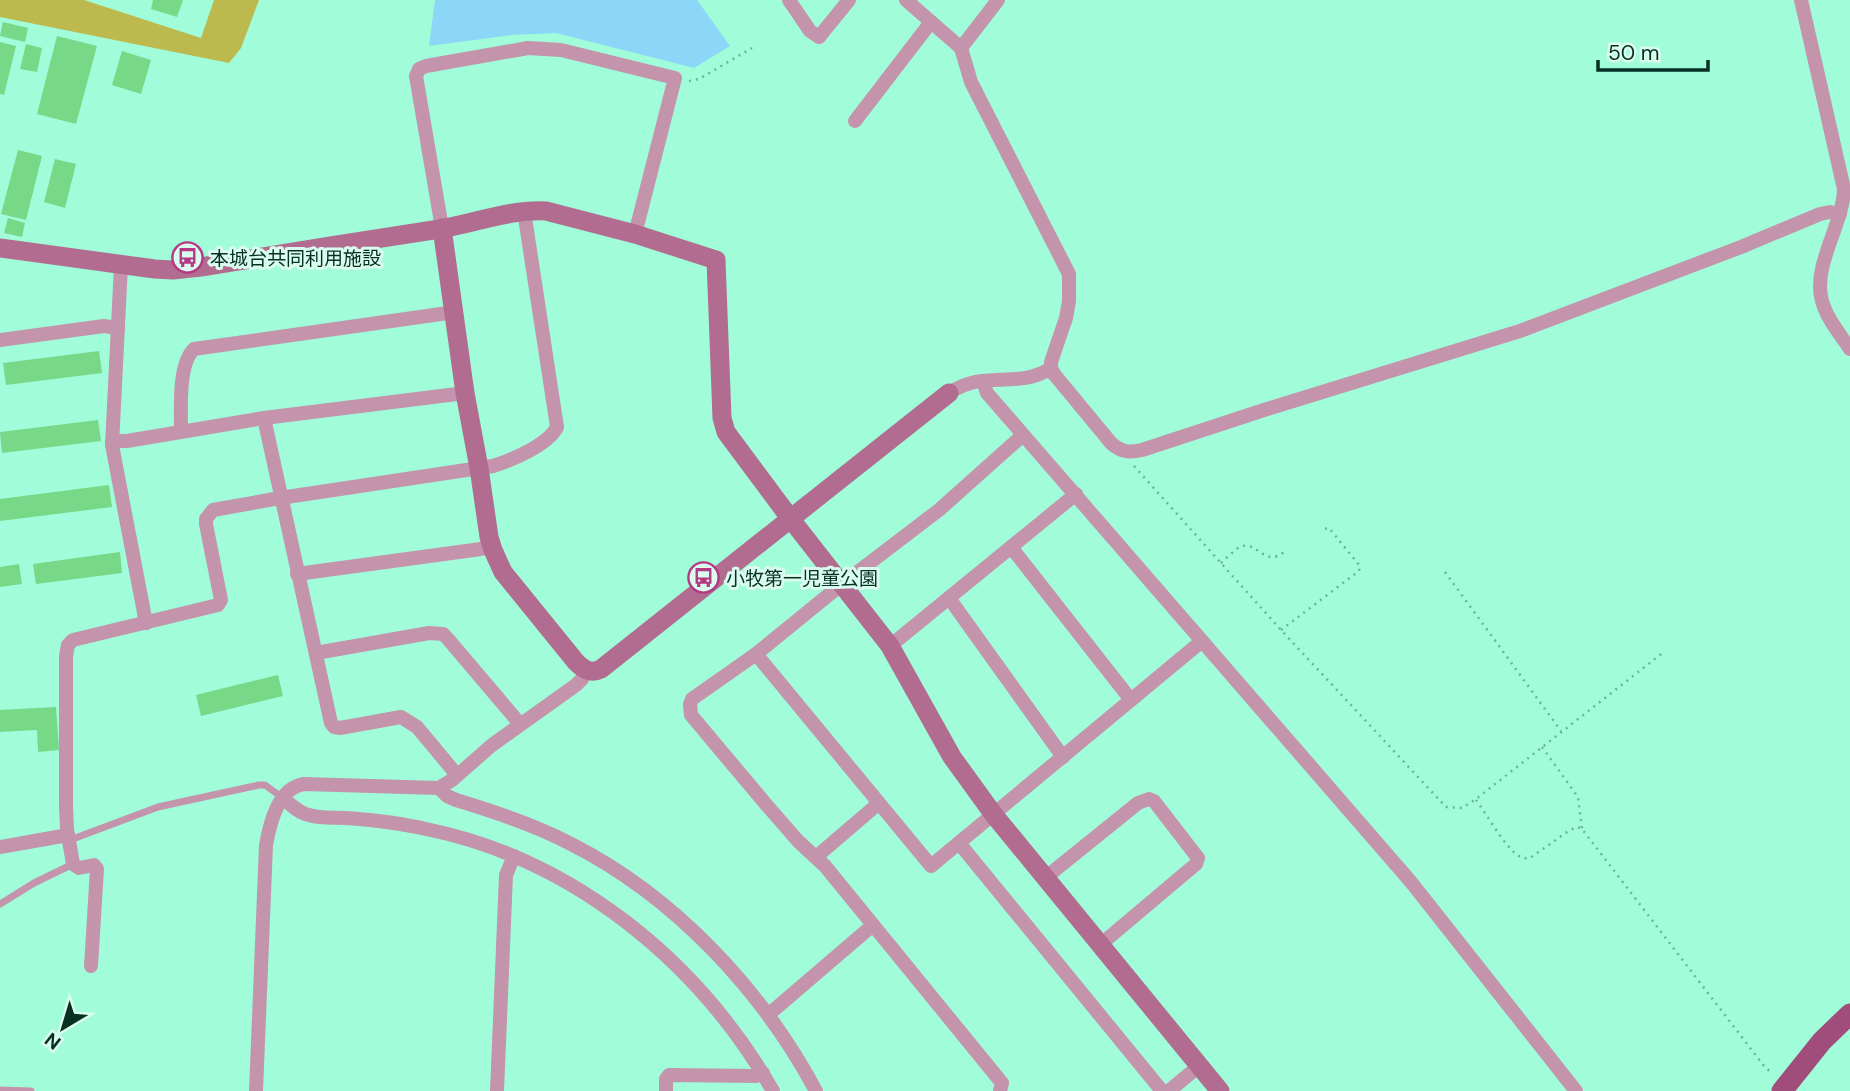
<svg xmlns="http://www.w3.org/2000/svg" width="1850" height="1091" viewBox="0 0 1850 1091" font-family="'DM Sans','Noto Sans JP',sans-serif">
  <rect width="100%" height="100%" fill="#a1fcd9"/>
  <!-- green -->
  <path fill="#bcba4f" d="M 0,0 L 84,0 L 201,38 L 214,0 L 259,0 L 241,48 L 229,63 L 0,17 Z"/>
  <!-- water -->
  <path fill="#8cd7f8" d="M 435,0 L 697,0 L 730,46 L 694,68 L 556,33 L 512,35 L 429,46 Z"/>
  <!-- building -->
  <g fill="#77d887">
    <path d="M 153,0 L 183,0 L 177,17 L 151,9 Z"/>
    <path d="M 3,22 L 28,28 L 25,42 L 0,36 Z"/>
    <path d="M 57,36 L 97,46 L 76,124 L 37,114 Z"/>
    <path d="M 0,42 L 16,46 L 4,95 L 0,94 Z"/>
    <path d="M 26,44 L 42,48 L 37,72 L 20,69 Z"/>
    <path d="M 122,51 L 151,60 L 141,94 L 112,85 Z"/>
    <path d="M 18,150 L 42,156 L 26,220 L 1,214 Z"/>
    <path d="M 55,159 L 76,164 L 65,208 L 44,202 Z"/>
    <path d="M 8,218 L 25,223 L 22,237 L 4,233 Z"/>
    <path d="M 99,351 L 102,373 L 6,385 L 3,363 Z"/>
    <path d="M 98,420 L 101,441 L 2,453 L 0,432 Z"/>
    <path d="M 109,485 L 112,507 L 0,521 L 0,499 Z"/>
    <path d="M 120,552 L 122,573 L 36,584 L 33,564 Z"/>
    <path d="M 19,564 L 22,584 L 0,587 L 0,567 Z"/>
    <path d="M 278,675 L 283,696 L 201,716 L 196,695 Z"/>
    <path d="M 56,707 L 59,750 L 38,752 L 37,730 L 0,732 L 0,710 Z"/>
  </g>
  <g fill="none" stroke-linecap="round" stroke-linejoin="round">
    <!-- path -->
    <g stroke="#6bb59a" stroke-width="2.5" stroke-dasharray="2 5" stroke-linecap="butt">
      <path d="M 689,81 L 699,79 L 752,48"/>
      <path d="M 1134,466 L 1281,630 L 1446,807 L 1462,808 L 1476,799 L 1665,651"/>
      <path d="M 1221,563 C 1227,558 1234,550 1240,547 C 1258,540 1264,568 1284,552"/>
      <path d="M 1445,572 L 1561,731"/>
      <path d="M 1281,630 L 1359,571 L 1360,566 L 1329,528 L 1324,529"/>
      <path d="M 1542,747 L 1578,797 L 1582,829"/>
      <path d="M 1476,800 C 1486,813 1506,849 1519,856 C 1523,859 1525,858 1530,858 L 1570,830 L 1577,827 L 1582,829 L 1764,1066 L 1773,1074"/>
    </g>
    <!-- lane -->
    <g stroke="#c494ac" stroke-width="7">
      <path d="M 70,840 L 158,807 L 259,785 L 265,785 L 283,798"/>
      <path d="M 0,904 L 34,883 L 73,864"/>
      <path d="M 0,1090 L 31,1091"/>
    </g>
    <!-- street -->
    <g stroke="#c494ac" stroke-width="14">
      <path d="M 789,0 L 810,31 L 819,37 L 849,0"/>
      <path d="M 906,0 L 961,48 L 971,82 L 1069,274 L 1069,301 L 1066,318 L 1051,362 L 1051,368 L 1054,374 L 1111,443 C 1121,452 1129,453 1142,450 L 1264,410 L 1520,331 L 1741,247 L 1820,214 L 1830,212 L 1840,214"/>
      <path d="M 1801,0 L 1844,189 C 1843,225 1812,266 1822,301 C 1827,319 1840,334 1850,349"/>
      <path d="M 961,48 L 998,0"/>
      <path d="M 855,121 L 931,22"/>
      <path d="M 442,228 L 416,76 L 419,69 L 426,66 L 528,48 L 561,50 L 675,78 L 635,234"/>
      <path d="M 121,265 L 112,445 L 146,623"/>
      <path d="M 0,340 L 104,326 L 118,328"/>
      <path d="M 983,381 L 987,393 L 1411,882 L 1576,1091"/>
      <path d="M 949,393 C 957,388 965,384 975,382 C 1001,377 1028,384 1051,368"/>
      <path d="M 264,418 L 331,723 L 334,727 L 340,728 L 401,717 L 417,727 L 457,775"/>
      <path d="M 181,431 C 181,409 178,364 194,349 L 455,312"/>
      <path d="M 112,441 L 127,441 L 264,418 L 465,393"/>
      <path d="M 1011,547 L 1131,700"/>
      <path d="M 297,574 L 481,549 L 492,546"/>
      <path d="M 949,598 L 1063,757"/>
      <path d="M 890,646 L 1076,494"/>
      <path d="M 316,653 L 429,633 L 443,634 L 448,639 L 520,724"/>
      <path d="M 756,654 L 931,866 L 1202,641"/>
      <path d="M 439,788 L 447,796 L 456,800 C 496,812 535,825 571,844 C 674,896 762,990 816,1091"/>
      <path d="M 283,798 C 291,805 299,813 309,815 C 321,819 335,817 347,818 C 373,820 400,823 426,829 C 574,859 699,962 773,1091"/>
      <path d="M 959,843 L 1162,1091"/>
      <path d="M 0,847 L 68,835"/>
      <path d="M 816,857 L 879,803"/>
      <path d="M 1045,878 L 1138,803 L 1149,799 L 1154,801 L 1198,858 L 1196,864 L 1100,945"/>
      <path d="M 91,966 L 97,869 L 94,865 L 79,868 L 73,864 L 67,829 L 66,805 L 66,656 L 68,645 L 73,640 L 218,605 L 221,600 L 206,524 L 206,519 L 213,510 L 280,498 L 493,466 C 512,460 548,445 557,427 L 524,211"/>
      <path d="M 768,1015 L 873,925"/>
      <path d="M 256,1091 L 266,845 C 270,823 278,788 304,784 L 439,788 L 452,780 L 492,745 L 576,685 L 582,679 L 586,671"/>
      <path d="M 497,1091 L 506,875 L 514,856"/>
      <path d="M 666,1091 L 666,1079 L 669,1075 L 756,1076 L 763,1073"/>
      <path d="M 1000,1091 L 1002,1083 L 825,866 L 798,841 L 764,802 L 691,715 L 690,704 L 692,699 L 756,654 L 842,584 L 939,510 L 1023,435"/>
      <path d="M 1169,1091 L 1199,1066"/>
    </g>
    <!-- secondary -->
    <g stroke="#b16c90" stroke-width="19">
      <path d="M 442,228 L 465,393 L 479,468 L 489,537 L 493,550 L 503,572 L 576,662 C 584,670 591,674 601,669 L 949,393"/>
      <path d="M 0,248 L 155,269 L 173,270 L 201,267 C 281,254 360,241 440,229 C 476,223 510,209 546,211 L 635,234 L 716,260 L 722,418 L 726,432 L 790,518 L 890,646 L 952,757 L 994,815 L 1220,1091"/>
    </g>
    <!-- primary -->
    <path stroke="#a14d7b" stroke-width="21" d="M 1782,1091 L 1822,1041 L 1850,1014"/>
  </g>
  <!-- icons -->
  <defs>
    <symbol id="bus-ring" viewBox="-11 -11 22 22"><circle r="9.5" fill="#dafcee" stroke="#b63783" stroke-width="1.5"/><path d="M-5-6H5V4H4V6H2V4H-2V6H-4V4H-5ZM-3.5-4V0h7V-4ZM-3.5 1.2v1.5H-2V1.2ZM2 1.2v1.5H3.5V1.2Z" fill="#b63783"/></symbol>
  </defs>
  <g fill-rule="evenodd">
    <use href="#bus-ring" x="170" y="240" width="35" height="35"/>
    <use href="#bus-ring" x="686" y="560" width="35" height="35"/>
  </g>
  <g text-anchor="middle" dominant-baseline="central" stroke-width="6" stroke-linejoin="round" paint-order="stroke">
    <!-- poi labels -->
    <g font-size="19" fill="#073024" stroke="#dafcee" text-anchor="start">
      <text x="210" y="258">本城台共同利用施設</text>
      <text x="726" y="578">小牧第一児童公園</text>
    </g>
  </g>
  <!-- north arrow -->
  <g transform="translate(63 1028) rotate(218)" stroke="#dafcee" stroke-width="5" paint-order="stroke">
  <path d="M0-5L12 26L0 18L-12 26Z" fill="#073024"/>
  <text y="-10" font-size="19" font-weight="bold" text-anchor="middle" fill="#073024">N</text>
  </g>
  <!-- scale -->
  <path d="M1598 60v10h110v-10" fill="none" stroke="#073024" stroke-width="3.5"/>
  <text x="1608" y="60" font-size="21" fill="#073024" stroke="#dafcee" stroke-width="5" paint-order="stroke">50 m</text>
</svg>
